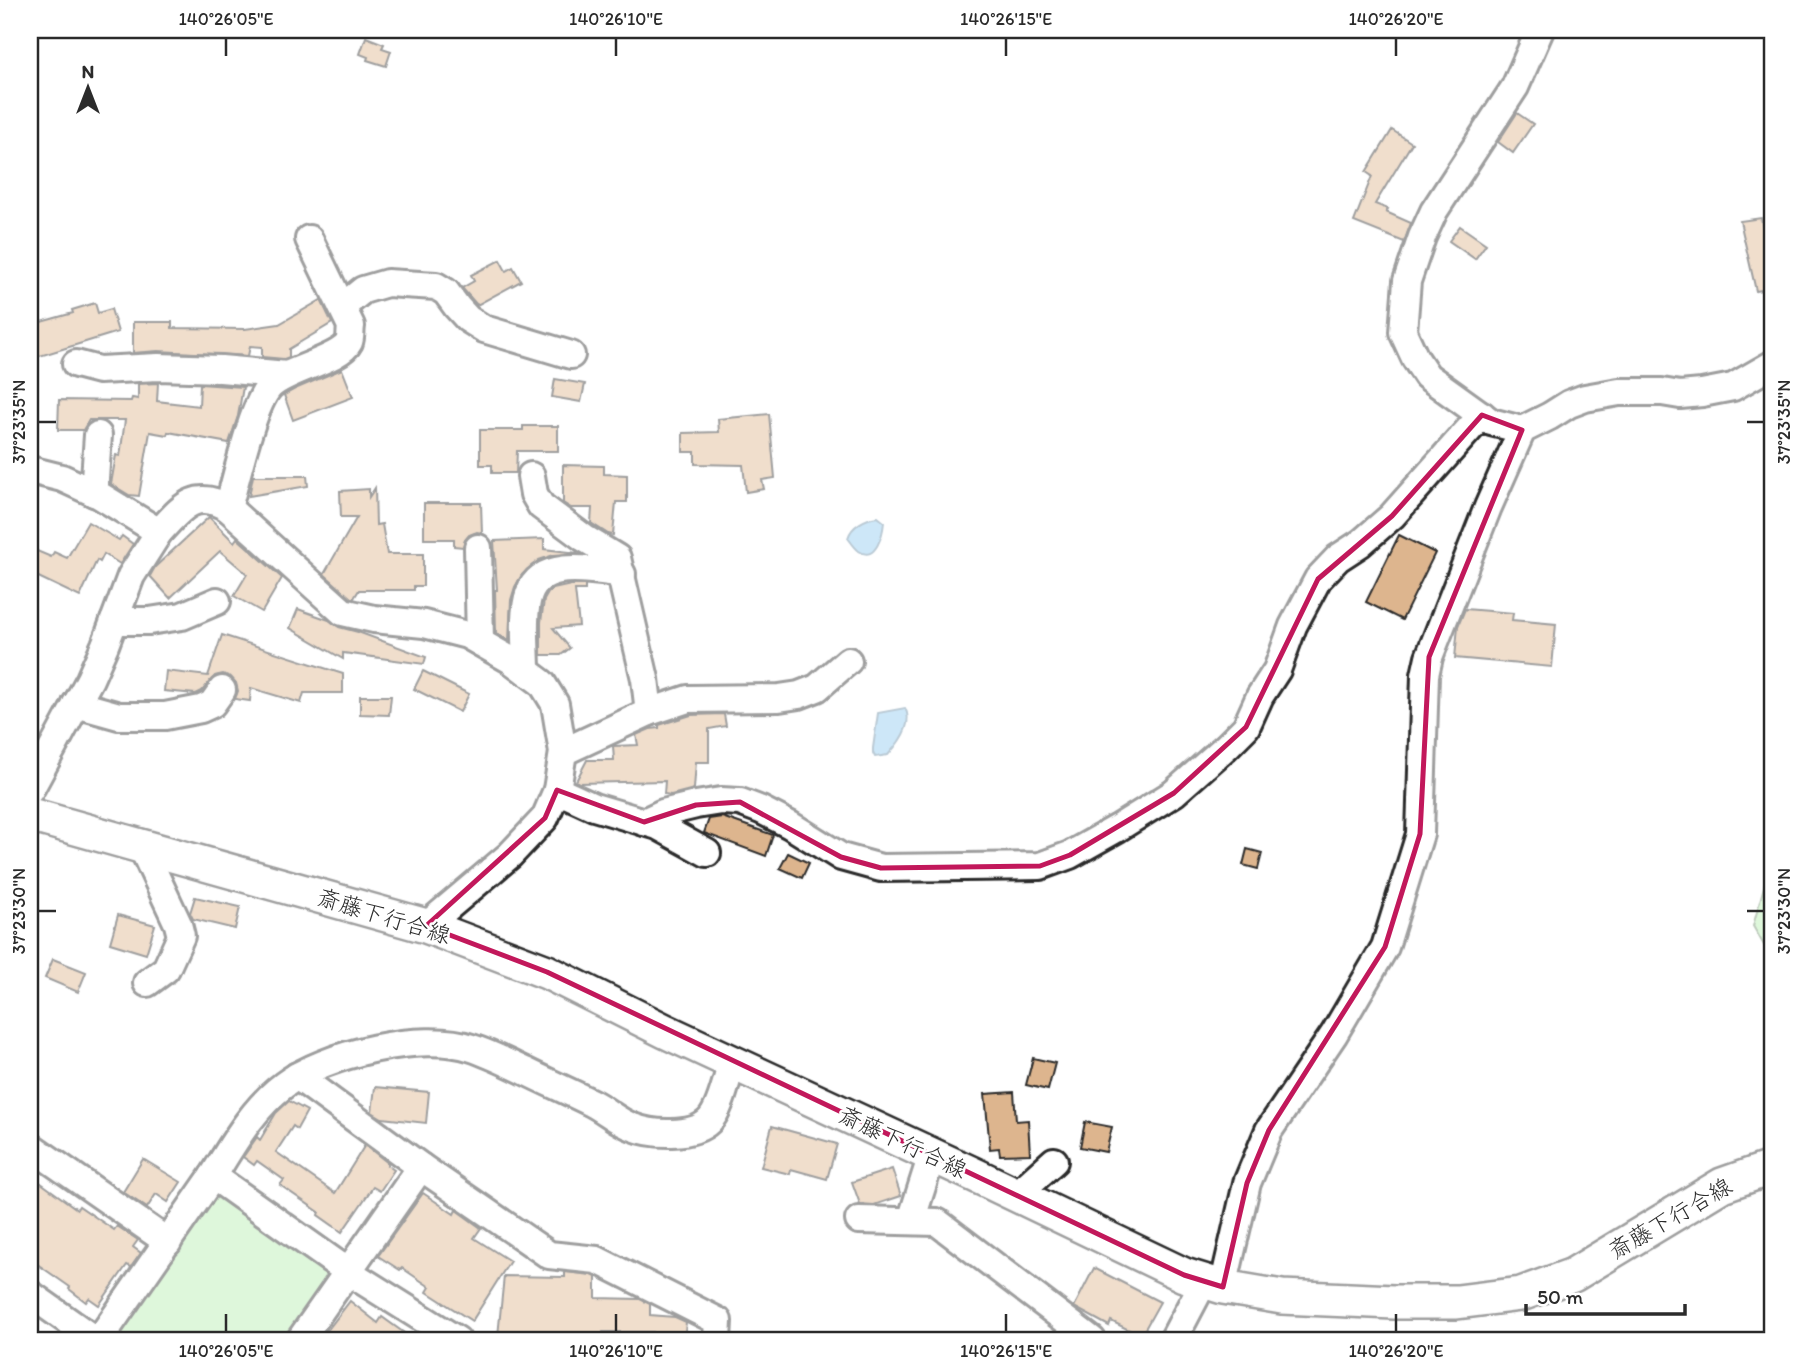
<svg xmlns="http://www.w3.org/2000/svg" width="1803" height="1370" viewBox="0 0 1803 1370" font-family="Itim,'Klee One',sans-serif">
  <rect width="100%" height="100%" fill="#fff"/>
  <filter id="ink" filterUnits="userSpaceOnUse"><feTurbulence type="fractalNoise" baseFrequency=".0143" numOctaves="2"/><feDisplacementMap in="SourceGraphic" scale="14" xChannelSelector="R" yChannelSelector="G"/><feConvolveMatrix kernelMatrix="1 2 1 2 8 2 1 2 1" color-interpolation-filters="sRGB"/></filter>
  <g filter="url(#ink)">
    <!-- green -->
    <g fill="#b7eeb0" stroke="#718c6e" stroke-width="2">
      <path d="M 1773,854 L 1773,961 L 1753,926 Z"/>
      <path d="M 216,1191 L 336,1272 L 287,1340 L 122,1340 L 116,1336 Z"/>
    </g>
    <!-- water -->
    <g fill="#90caf0" stroke="#688aa1" stroke-width="2">
      <path d="M 878,517 L 884,522 C 883,533 876,563 859,551 C 855,548 851,542 848,538 C 851,526 866,518 878,517 Z"/>
      <path d="M 905,708 C 914,724 899,743 888,755 L 875,757 L 873,753 L 873,748 L 878,713 Z"/>
    </g>
    <!-- building -->
    <g fill="#ddb58e" stroke="#2b2b2b" stroke-width="2">
      <path d="M 366,37 L 384,44 L 382,48 L 391,51 L 386,66 L 367,60 L 368,57 L 360,54 Z"/>
      <path d="M 1517,113 L 1533,124 L 1513,153 L 1498,142 Z"/>
      <path d="M 1392,130 L 1412,143 L 1375,204 L 1388,209 L 1386,212 L 1411,223 L 1404,242 L 1354,222 L 1372,176 L 1366,172 Z"/>
      <path d="M 1761,218 L 1773,276 L 1773,288 L 1756,291 L 1740,221 Z"/>
      <path d="M 1460,226 L 1486,244 L 1475,259 L 1449,241 Z"/>
      <path d="M 500,260 L 506,271 L 513,267 L 521,281 L 477,305 L 462,288 L 474,281 L 471,275 Z"/>
      <path d="M 321,300 L 332,323 L 289,349 L 289,357 L 284,359 L 262,357 L 262,347 L 250,346 L 248,356 L 158,351 L 133,353 L 133,322 L 172,322 L 172,328 L 245,329 L 279,324 Z"/>
      <path d="M 95,303 L 98,313 L 111,309 L 118,332 L 30,359 L 30,325 L 73,313 L 72,310 Z"/>
      <path d="M 342,369 L 353,397 L 293,420 L 284,395 L 295,389 Z"/>
      <path d="M 555,379 L 585,384 L 581,402 L 552,397 Z"/>
      <path d="M 158,383 L 157,401 L 199,406 L 200,384 L 243,387 L 238,416 L 229,443 L 168,432 L 167,435 L 150,432 L 139,496 L 129,495 L 111,484 L 116,455 L 120,456 L 125,420 L 89,420 L 83,430 L 58,430 L 59,400 L 131,401 L 132,398 L 138,399 L 138,384 Z"/>
      <path d="M 769,414 L 775,478 L 762,480 L 764,489 L 746,492 L 743,465 L 695,464 L 695,452 L 683,452 L 683,433 L 719,432 L 718,419 Z"/>
      <path d="M 523,426 L 558,426 L 558,451 L 517,451 L 516,473 L 492,473 L 492,465 L 480,465 L 480,430 L 523,430 Z"/>
      <path d="M 563,465 L 604,466 L 604,474 L 627,475 L 627,502 L 616,502 L 613,535 L 608,534 L 591,523 L 592,508 L 571,508 L 563,503 Z"/>
      <path d="M 253,476 L 307,476 L 308,486 L 249,496 Z"/>
      <path d="M 375,488 L 376,525 L 382,524 L 387,554 L 423,554 L 423,586 L 414,586 L 414,590 L 359,590 L 354,598 L 351,598 L 324,574 L 357,517 L 341,517 L 340,491 L 369,489 L 369,497 Z"/>
      <path d="M 424,503 L 481,503 L 482,533 L 477,532 L 469,535 L 465,540 L 463,547 L 454,546 L 454,539 L 424,539 Z"/>
      <path d="M 209,517 L 234,542 L 237,538 L 282,578 L 262,612 L 234,596 L 247,574 L 220,551 L 170,598 L 150,576 L 155,567 Z"/>
      <path d="M 88,522 L 119,540 L 122,536 L 133,544 L 120,564 L 104,554 L 100,562 L 97,560 L 80,597 L 30,573 L 30,548 L 51,557 L 54,552 L 67,558 Z"/>
      <path d="M 1399,535 L 1435,553 L 1402,620 L 1366,602 Z"/>
      <path d="M 544,539 L 544,549 L 578,553 L 554,555 L 539,560 L 522,575 L 515,587 L 511,600 L 509,641 L 496,633 L 495,590 L 497,590 L 494,541 Z"/>
      <path d="M 571,585 L 585,585 L 585,590 L 575,590 L 579,626 L 553,628 L 570,648 L 561,655 L 541,655 L 541,622 L 544,600 L 548,593 L 553,589 Z"/>
      <path d="M 298,609 L 329,620 L 339,627 L 358,632 L 426,657 L 424,664 L 343,653 L 343,659 L 290,628 Z"/>
      <path d="M 1465,609 L 1513,613 L 1512,620 L 1556,624 L 1552,667 L 1455,658 L 1458,626 Z"/>
      <path d="M 222,635 L 343,674 L 343,693 L 304,693 L 301,703 L 251,688 L 250,701 L 235,699 L 238,691 L 236,683 L 231,677 L 223,674 L 215,676 L 202,691 L 196,694 L 164,691 L 166,671 L 208,676 Z"/>
      <path d="M 423,671 L 469,694 L 460,712 L 414,689 Z"/>
      <path d="M 360,696 L 391,696 L 389,715 L 360,714 Z"/>
      <path d="M 724,714 L 726,726 L 709,729 L 709,762 L 696,762 L 694,789 L 671,795 L 664,794 L 665,781 L 579,783 L 576,781 L 587,760 L 614,760 L 613,746 L 638,745 L 636,735 L 650,729 L 659,728 L 659,725 L 691,715 Z"/>
      <path d="M 722,817 L 773,835 L 766,856 L 704,833 L 709,819 Z"/>
      <path d="M 1247,849 L 1262,853 L 1258,869 L 1243,865 Z"/>
      <path d="M 788,853 L 809,863 L 802,878 L 780,868 Z"/>
      <path d="M 195,897 L 240,907 L 235,929 L 193,919 L 190,913 Z"/>
      <path d="M 118,915 L 155,925 L 146,954 L 110,943 Z"/>
      <path d="M 53,959 L 86,972 L 78,992 L 45,978 Z"/>
      <path d="M 1033,1058 L 1055,1063 L 1048,1090 L 1026,1085 Z"/>
      <path d="M 375,1087 L 429,1092 L 426,1123 L 382,1118 L 372,1112 Z"/>
      <path d="M 1014,1092 L 1016,1121 L 1028,1120 L 1030,1154 L 1000,1155 L 999,1148 L 990,1149 L 985,1094 Z"/>
      <path d="M 289,1101 L 307,1111 L 297,1129 L 293,1126 L 276,1152 L 335,1193 L 365,1145 L 388,1163 L 387,1165 L 394,1170 L 380,1191 L 373,1187 L 342,1232 L 318,1215 L 319,1212 L 280,1185 L 284,1180 L 257,1161 L 254,1165 L 243,1157 L 257,1137 L 260,1140 L 276,1113 Z"/>
      <path d="M 1085,1122 L 1112,1127 L 1106,1152 L 1080,1147 Z"/>
      <path d="M 772,1126 L 837,1144 L 827,1179 L 791,1169 L 790,1174 L 761,1167 Z"/>
      <path d="M 143,1159 L 181,1182 L 168,1202 L 156,1194 L 147,1208 L 123,1192 Z"/>
      <path d="M 892,1169 L 901,1196 L 874,1205 L 860,1204 L 852,1182 Z"/>
      <path d="M 30,1175 L 77,1209 L 79,1206 L 114,1230 L 117,1226 L 138,1240 L 133,1247 L 141,1253 L 131,1267 L 127,1265 L 99,1305 L 89,1298 L 86,1302 L 69,1289 L 70,1287 L 30,1259 Z"/>
      <path d="M 423,1193 L 454,1214 L 456,1210 L 481,1228 L 474,1238 L 510,1261 L 472,1321 L 427,1292 L 430,1287 L 402,1268 L 400,1270 L 378,1256 Z"/>
      <path d="M 1094,1268 L 1160,1302 L 1141,1336 L 1111,1321 L 1109,1326 L 1074,1307 Z"/>
      <path d="M 565,1272 L 592,1275 L 596,1277 L 596,1298 L 640,1299 L 650,1304 L 650,1315 L 675,1317 L 686,1322 L 684,1340 L 652,1340 L 653,1332 L 603,1332 L 602,1340 L 544,1340 L 498,1336 L 504,1276 L 565,1277 Z"/>
      <path d="M 350,1301 L 378,1323 L 382,1317 L 414,1340 L 320,1340 Z"/>
    </g>
    <g fill="none" stroke-linecap="round" stroke-linejoin="round">
      <defs>
        <g id="minor">
          <path d="M 342,307 L 363,290 L 387,283 L 436,286 L 446,292 L 457,307 L 468,319 L 484,329 L 571,355"/>
          <path d="M 76,364 L 99,370 L 158,367 L 221,369 L 287,375"/>
          <path d="M 1522,430 L 1491,422 L 1427,376 L 1415,358 L 1403,332 L 1407,281 L 1422,237 L 1434,211 L 1515,87 L 1540,30"/>
          <path d="M 30,470 L 62,478 L 99,495 L 159,532 L 131,576 L 105,645 L 90,679 L 30,790"/>
          <path d="M 531,476 L 534,494 L 541,506 L 584,538 L 617,558 L 645,679 L 649,712 L 563,752"/>
          <path d="M 94,493 L 98,435"/>
          <path d="M 228,508 C 236,480 252,405 270,386 C 287,369 340,360 349,342 C 351,337 350,331 351,326 L 309,239"/>
          <path d="M 159,532 C 181,509 194,488 228,508 L 343,612 L 374,619 L 424,624 L 467,635 L 511,660 L 542,683 L 555,704 L 563,752 L 557,790 L 545,818 L 510,855 L 426,926"/>
          <path d="M 478,548 L 480,642"/>
          <path d="M 114,621 L 149,621 L 182,616 L 217,601"/>
          <path d="M 526,671 C 526,649 522,614 529,594 C 541,558 594,570 622,574"/>
          <path d="M 76,704 L 119,716 L 165,716 L 201,709 L 212,704 L 222,690"/>
          <path d="M 649,712 L 688,699 L 779,698 L 799,695 L 817,688 L 848,661"/>
          <path d="M 557,790 L 594,807 L 658,826 L 707,853"/>
          <path d="M 644,822 L 663,813 L 696,805 L 721,801 L 740,802 L 761,810 L 790,825 L 841,857 L 881,868 L 1040,866 L 1070,855 L 1118,828 L 1174,793 L 1227,746 L 1246,727 L 1260,696 L 1277,670 L 1293,626 L 1318,579 L 1338,558 L 1361,543 L 1392,516 L 1482,415"/>
          <path d="M 142,847 L 178,924 L 181,936 L 166,969 L 147,983"/>
          <path d="M 297,1076 L 421,1167"/>
          <path d="M 30,1146 L 168,1242"/>
          <path d="M 213,1176 C 233,1144 253,1108 284,1085 C 324,1054 423,1031 472,1048 C 490,1054 508,1063 525,1071 C 547,1082 570,1092 592,1103 C 606,1110 618,1122 633,1127 C 652,1135 693,1137 709,1121 C 721,1109 727,1078 732,1062"/>
          <path d="M 1016,1195 L 1054,1161"/>
          <path d="M 859,1220 L 937,1222 L 1092,1340"/>
          <path d="M 911,1221 L 932,1155"/>
          <path d="M 1223,1287 L 1247,1183 L 1269,1130 L 1334,1034 L 1385,947 L 1420,834 L 1425,675 L 1429,657 L 1488,507 L 1522,430 L 1550,416 L 1569,404 L 1585,398 L 1619,392 L 1662,392 L 1680,395 L 1702,393 L 1733,387 L 1773,364"/>
          <path d="M 30,1294 L 95,1340"/>
          <path d="M 99,1340 L 213,1176 L 347,1271 L 457,1340"/>
          <path d="M 300,1340 L 421,1167 L 549,1255 L 597,1260 L 718,1321 L 717,1340"/>
          <path d="M 1173,1340 L 1204,1281"/>
        </g>
        <path id="major" d="M 30,815 L 426,926 L 547,972 L 665,1031 L 975,1175 L 1184,1275 L 1223,1287 L 1282,1297 L 1394,1302 L 1457,1302 L 1521,1294 L 1573,1275 L 1722,1185 L 1773,1167"/>
      </defs>
      <!-- minor casing -->
      <use href="#minor" stroke="#2b2b2b" stroke-width="32"/>
      <!-- major casing -->
      <use href="#major" stroke="#2b2b2b" stroke-width="38"/>
      <!-- minor -->
      <use href="#minor" stroke="#fff" stroke-width="26"/>
      <!-- major -->
      <use href="#major" stroke="#fff" stroke-width="33"/>
    </g>
  </g>
  <!-- marked area -->
  <path d="M0 0H1803V1370H0ZM 1482,415 L 1522,430 L 1429,657 L 1420,834 L 1385,947 L 1269,1130 L 1247,1183 L 1223,1287 L 1184,1275 L 547,972 L 426,926 L 545,818 L 557,790 L 644,822 L 696,805 L 740,802 L 841,857 L 881,868 L 1040,866 L 1070,855 L 1174,793 L 1246,727 L 1318,579 L 1392,516 Z" fill="#fff" fill-opacity=".55" fill-rule="evenodd"/>
  <path fill="none" stroke="#c2185b" stroke-width="5" stroke-linejoin="round" d="M 1482,415 L 1522,430 L 1429,657 L 1420,834 L 1385,947 L 1269,1130 L 1247,1183 L 1223,1287 L 1184,1275 L 547,972 L 426,926 L 545,818 L 557,790 L 644,822 L 696,805 L 740,802 L 841,857 L 881,868 L 1040,866 L 1070,855 L 1174,793 L 1246,727 L 1318,579 L 1392,516 Z"/>
  <!-- ticks -->
  <path fill="none" stroke="#2b2b2b" stroke-width="2.5" d="M 226,38 L 226,56M 616,38 L 616,56M 1006,38 L 1006,56M 1396,38 L 1396,56M 38,422 L 56,422M 1747,422 L 1764,422M 38,911 L 56,911M 1747,911 L 1764,911M 226,1314 L 226,1332M 616,1314 L 616,1332M 1006,1314 L 1006,1332M 1396,1314 L 1396,1332"/>
  <g text-anchor="middle" dominant-baseline="central" stroke-width="5" stroke-linejoin="round" paint-order="stroke">
    <!-- street labels -->
    <g font-size="23" fill="#2b2b2b" stroke="#fff">
      <text transform="translate(384 916) rotate(17)">斎藤下行合線</text>
      <text transform="translate(903 1142) rotate(25)">斎藤下行合線</text>
      <text transform="translate(1670 1218) rotate(-30)">斎藤下行合線</text>
    </g>
  </g>
  <!-- margin -->
  <rect width="1803" height="1370" fill="none" stroke="#fff" stroke-width="77"/>
  <!-- north arrow -->
  <g transform="translate(88 88)" stroke="#ffffff" stroke-width="5" paint-order="stroke">
  <path d="M0-5L12 26L0 18L-12 26Z" fill="#2b2b2b"/>
  <text y="-10" font-size="19" font-weight="bold" text-anchor="middle" fill="#2b2b2b">N</text>
  </g>
  <!-- scale -->
  <path d="M1526 1304v10h159v-10" fill="none" stroke="#2b2b2b" stroke-width="3.5"/>
  <text x="1537" y="1304" font-size="21" fill="#2b2b2b" stroke="#ffffff" stroke-width="5" paint-order="stroke">50 m</text>
  <rect x="38" y="38" width="1726" height="1294" fill="none" stroke="#2b2b2b" stroke-width="2.5"/>
  <g font-size="18" text-anchor="middle" fill="#2b2b2b">
    <text x="226" y="25">140°26'05"E</text>
    <text x="616" y="25">140°26'10"E</text>
    <text x="1006" y="25">140°26'15"E</text>
    <text x="1396" y="25">140°26'20"E</text>
    <text transform="translate(19 422) rotate(-90)" y="6">37°23'35"N</text>
    <text transform="translate(1784 422) rotate(-90)" y="6">37°23'35"N</text>
    <text transform="translate(19 911) rotate(-90)" y="6">37°23'30"N</text>
    <text transform="translate(1784 911) rotate(-90)" y="6">37°23'30"N</text>
    <text x="226" y="1357">140°26'05"E</text>
    <text x="616" y="1357">140°26'10"E</text>
    <text x="1006" y="1357">140°26'15"E</text>
    <text x="1396" y="1357">140°26'20"E</text>
  </g>
</svg>
